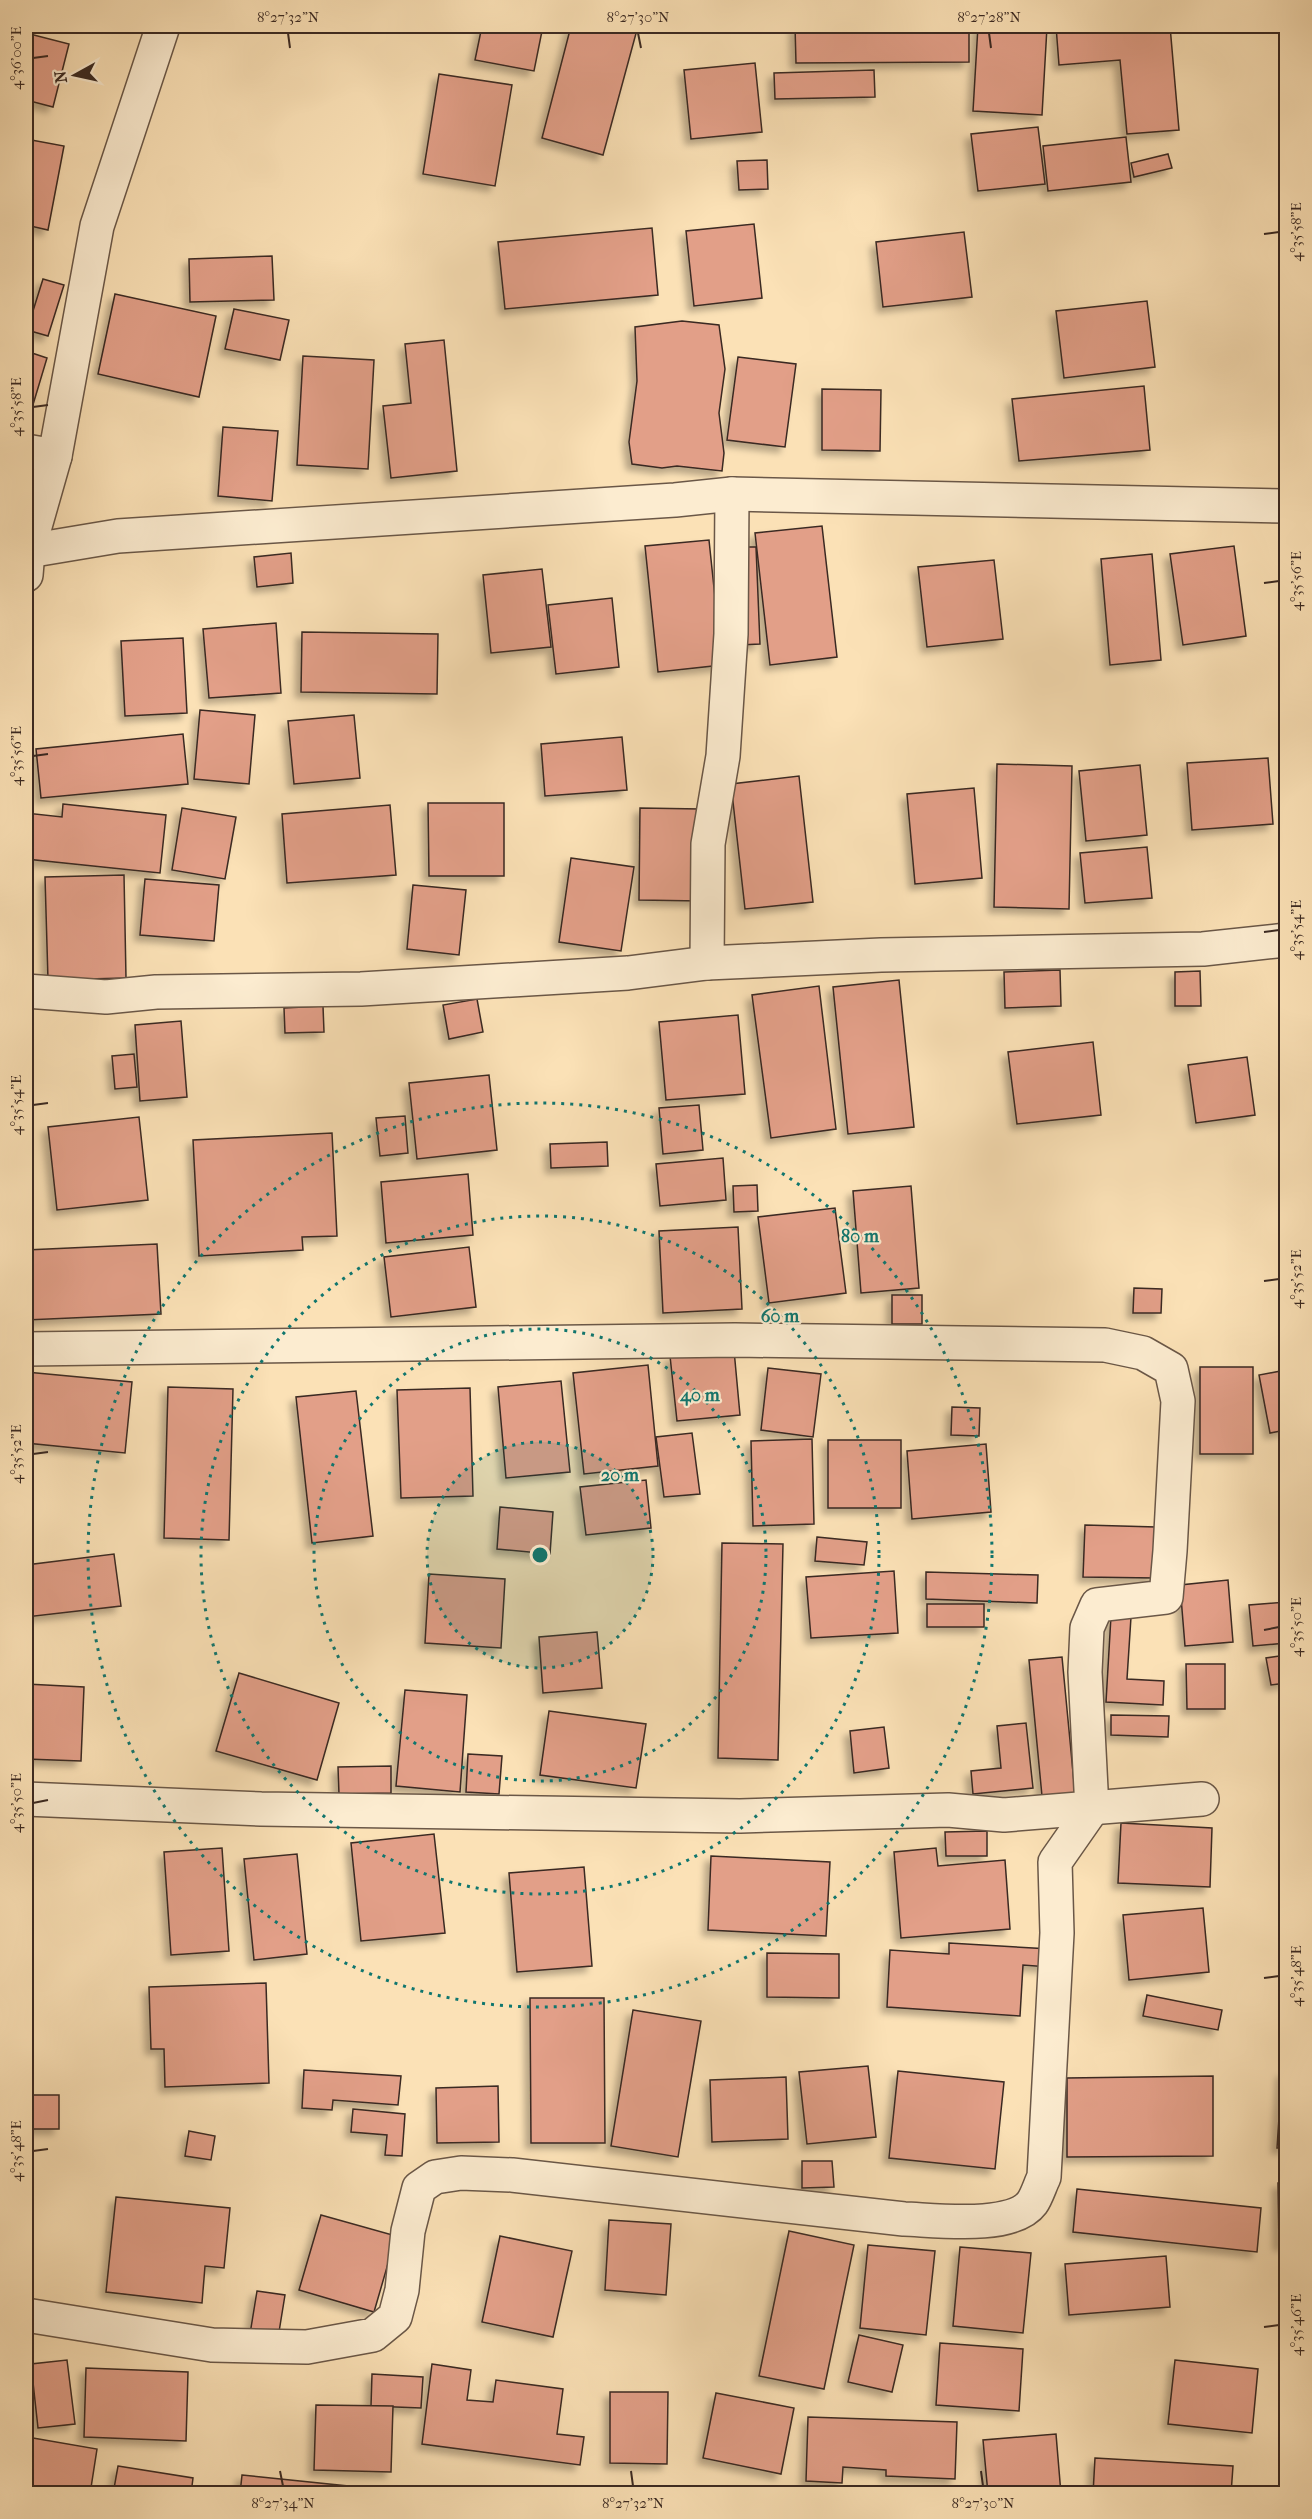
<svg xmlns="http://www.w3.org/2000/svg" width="1312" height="2519" viewBox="0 0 1312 2519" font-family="'IM FELL French Canon',serif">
  <defs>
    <filter id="shadow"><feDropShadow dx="-5.5" dy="5.5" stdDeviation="3" flood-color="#0004"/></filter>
  </defs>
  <rect width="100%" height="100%" fill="#fbe1b6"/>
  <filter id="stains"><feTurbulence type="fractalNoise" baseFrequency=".00333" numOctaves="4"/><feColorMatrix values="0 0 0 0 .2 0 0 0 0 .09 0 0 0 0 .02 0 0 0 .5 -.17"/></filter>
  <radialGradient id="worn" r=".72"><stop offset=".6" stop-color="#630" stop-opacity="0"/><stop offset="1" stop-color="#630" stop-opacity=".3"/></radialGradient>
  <!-- building -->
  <g fill="#e29f88" stroke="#3a2922" stroke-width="1.5" filter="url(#shadow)">
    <path d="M 482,26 L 543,26 L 534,71 L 475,60 Z"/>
    <path d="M 571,26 L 638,26 L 603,155 L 542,138 Z"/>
    <path d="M 795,26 L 969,26 L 969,62 L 796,63 Z"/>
    <path d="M 978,26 L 1047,27 L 1042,115 L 973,111 Z"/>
    <path d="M 1056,26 L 1170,26 L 1179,130 L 1127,134 L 1120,60 L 1059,65 Z"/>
    <path d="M 26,33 L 69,44 L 53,107 L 26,100 Z"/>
    <path d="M 755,63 L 762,132 L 691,139 L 684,70 Z"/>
    <path d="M 874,70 L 875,97 L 775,99 L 774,73 Z"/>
    <path d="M 439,74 L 512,85 L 495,186 L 423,174 Z"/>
    <path d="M 1038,127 L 1045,184 L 978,191 L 971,134 Z"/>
    <path d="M 1126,137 L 1131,182 L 1048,191 L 1043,146 Z"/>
    <path d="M 26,139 L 64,146 L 48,230 L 26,225 Z"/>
    <path d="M 1168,154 L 1172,168 L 1134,177 L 1131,163 Z"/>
    <path d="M 767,160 L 768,189 L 739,190 L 737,161 Z"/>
    <path d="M 754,224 L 762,298 L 694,306 L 686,231 Z"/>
    <path d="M 652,228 L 658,295 L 505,309 L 498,242 Z"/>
    <path d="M 964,232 L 972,297 L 883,307 L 876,242 Z"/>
    <path d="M 272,256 L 274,300 L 190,302 L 189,259 Z"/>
    <path d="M 43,279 L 64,285 L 48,336 L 27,330 Z"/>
    <path d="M 115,294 L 216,316 L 199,397 L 98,374 Z"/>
    <path d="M 1147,301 L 1155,367 L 1064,378 L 1056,311 Z"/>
    <path d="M 234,309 L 289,320 L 280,360 L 225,349 Z"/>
    <path d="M 682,321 L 719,325 L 725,369 L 719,413 L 724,453 L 722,471 L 677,466 L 662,468 L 632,464 L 629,442 L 637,381 L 635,327 Z"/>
    <path d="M 444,340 L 457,471 L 391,478 L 383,406 L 411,403 L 405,344 Z"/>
    <path d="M 26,351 L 47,358 L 26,428 Z"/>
    <path d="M 303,356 L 374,360 L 368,469 L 297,465 Z"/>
    <path d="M 738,357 L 796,364 L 785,447 L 727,440 Z"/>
    <path d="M 1144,386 L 1150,450 L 1019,461 L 1012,399 Z"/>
    <path d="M 822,389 L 881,390 L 880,451 L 822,450 Z"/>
    <path d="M 223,427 L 278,431 L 272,501 L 218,496 Z"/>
    <path d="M 822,526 L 837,657 L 770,665 L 755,533 Z"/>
    <path d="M 709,540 L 722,665 L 658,672 L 645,546 Z"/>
    <path d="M 1234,546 L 1246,636 L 1183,645 L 1170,554 Z"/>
    <path d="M 735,547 L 756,547 L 760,644 L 739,645 Z"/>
    <path d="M 291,553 L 293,583 L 257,587 L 254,557 Z"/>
    <path d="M 1152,554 L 1161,660 L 1110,665 L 1101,559 Z"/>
    <path d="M 994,560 L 1003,639 L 927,647 L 918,567 Z"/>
    <path d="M 542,569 L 551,647 L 491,653 L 483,575 Z"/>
    <path d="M 612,598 L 619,667 L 556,674 L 548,605 Z"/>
    <path d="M 276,623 L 281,693 L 209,698 L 203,629 Z"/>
    <path d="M 302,632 L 438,634 L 437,694 L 301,692 Z"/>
    <path d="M 183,638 L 187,713 L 125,716 L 121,641 Z"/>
    <path d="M 200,710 L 255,715 L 249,784 L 194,779 Z"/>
    <path d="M 354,715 L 360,778 L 294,784 L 288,721 Z"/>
    <path d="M 183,734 L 188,784 L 41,798 L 36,749 Z"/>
    <path d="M 622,737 L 627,790 L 545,796 L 541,744 Z"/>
    <path d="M 1268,758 L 1273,824 L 1192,830 L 1187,763 Z"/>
    <path d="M 997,764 L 1072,766 L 1069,909 L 994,907 Z"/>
    <path d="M 1140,765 L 1147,835 L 1086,841 L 1079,771 Z"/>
    <path d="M 799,776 L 813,902 L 745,909 L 731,784 Z"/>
    <path d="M 974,788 L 982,878 L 915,884 L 907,794 Z"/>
    <path d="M 428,803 L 504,803 L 504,876 L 429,876 Z"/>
    <path d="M 63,804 L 166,815 L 160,873 L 26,859 L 26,813 L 62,817 Z"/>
    <path d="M 390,805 L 396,875 L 287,883 L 282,814 Z"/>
    <path d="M 182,808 L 236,817 L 225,879 L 172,870 Z"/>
    <path d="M 640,808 L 700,809 L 700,901 L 639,900 Z"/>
    <path d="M 1147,847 L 1152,898 L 1085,903 L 1080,853 Z"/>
    <path d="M 571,858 L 634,867 L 621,951 L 559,942 Z"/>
    <path d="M 124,875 L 126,978 L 48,980 L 45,877 Z"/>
    <path d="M 145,879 L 219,885 L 214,941 L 140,935 Z"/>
    <path d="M 413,885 L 466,890 L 459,955 L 407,949 Z"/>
    <path d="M 1060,970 L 1061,1006 L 1005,1008 L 1004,972 Z"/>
    <path d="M 1200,971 L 1201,1006 L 1175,1006 L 1175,972 Z"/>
    <path d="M 899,980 L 914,1127 L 848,1134 L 833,987 Z"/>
    <path d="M 819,986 L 836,1129 L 771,1138 L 752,995 Z"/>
    <path d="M 477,999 L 483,1032 L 449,1039 L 443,1005 Z"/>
    <path d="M 323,1006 L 324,1032 L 285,1033 L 284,1008 Z"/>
    <path d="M 738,1015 L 745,1094 L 666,1100 L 659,1022 Z"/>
    <path d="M 181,1021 L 187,1097 L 140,1101 L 135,1025 Z"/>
    <path d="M 1093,1042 L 1101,1115 L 1017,1124 L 1008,1052 Z"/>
    <path d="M 26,1050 L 27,1050 L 30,1104 L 26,1104 Z"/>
    <path d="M 134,1054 L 137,1087 L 115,1089 L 112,1056 Z"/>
    <path d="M 1247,1057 L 1255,1115 L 1196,1123 L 1188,1065 Z"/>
    <path d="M 489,1075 L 497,1150 L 417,1159 L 409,1083 Z"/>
    <path d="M 699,1105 L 703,1150 L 663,1154 L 659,1108 Z"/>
    <path d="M 405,1116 L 408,1153 L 380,1156 L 376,1118 Z"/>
    <path d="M 139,1117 L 148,1200 L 57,1210 L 48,1127 Z"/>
    <path d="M 332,1133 L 337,1236 L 302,1237 L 303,1250 L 199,1256 L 193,1140 Z"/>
    <path d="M 607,1142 L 608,1166 L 551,1168 L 550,1144 Z"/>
    <path d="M 723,1158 L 726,1200 L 660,1206 L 656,1164 Z"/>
    <path d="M 468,1174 L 473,1235 L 386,1243 L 381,1182 Z"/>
    <path d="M 757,1185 L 758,1211 L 734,1212 L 733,1186 Z"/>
    <path d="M 911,1186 L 919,1288 L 861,1293 L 853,1191 Z"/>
    <path d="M 835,1208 L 846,1293 L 769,1303 L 758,1217 Z"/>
    <path d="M 738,1227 L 742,1309 L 663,1313 L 659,1231 Z"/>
    <path d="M 157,1244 L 161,1314 L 26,1320 L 26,1250 Z"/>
    <path d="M 469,1247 L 476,1307 L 391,1317 L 384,1257 Z"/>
    <path d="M 1134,1288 L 1162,1289 L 1161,1313 L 1133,1313 Z"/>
    <rect x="892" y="1295" width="30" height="29"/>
    <path d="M 734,1350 L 740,1415 L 677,1421 L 670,1356 Z"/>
    <path d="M 648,1365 L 658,1466 L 584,1474 L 573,1373 Z"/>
    <rect x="1200" y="1367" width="53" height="87"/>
    <path d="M 768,1368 L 821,1374 L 813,1437 L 761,1430 Z"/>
    <path d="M 1286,1370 L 1286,1430 L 1270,1433 L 1259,1375 Z"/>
    <path d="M 26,1372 L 132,1382 L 125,1453 L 26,1443 Z"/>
    <path d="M 561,1381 L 570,1472 L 506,1478 L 498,1387 Z"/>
    <path d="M 168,1387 L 233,1389 L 229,1540 L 164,1538 Z"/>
    <path d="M 470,1388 L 473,1496 L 401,1498 L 397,1390 Z"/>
    <path d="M 356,1391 L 373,1536 L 312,1543 L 296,1397 Z"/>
    <path d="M 952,1407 L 980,1408 L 979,1436 L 951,1435 Z"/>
    <path d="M 692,1433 L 700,1494 L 664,1497 L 656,1437 Z"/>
    <path d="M 812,1439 L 814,1524 L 753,1526 L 751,1441 Z"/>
    <rect x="828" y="1440" width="73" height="68"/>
    <path d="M 986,1444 L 991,1512 L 912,1519 L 907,1451 Z"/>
    <path d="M 646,1480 L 651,1528 L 586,1535 L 580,1487 Z"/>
    <path d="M 500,1507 L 553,1512 L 550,1554 L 497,1549 Z"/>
    <path d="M 1085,1525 L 1156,1527 L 1155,1578 L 1083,1577 Z"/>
    <path d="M 817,1537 L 867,1542 L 864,1565 L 815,1561 Z"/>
    <path d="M 722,1543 L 783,1544 L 778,1760 L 718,1758 Z"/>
    <path d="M 114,1554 L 121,1606 L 26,1617 L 26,1565 Z"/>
    <path d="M 894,1571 L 898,1633 L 811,1638 L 806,1577 Z"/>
    <path d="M 926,1572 L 1038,1575 L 1037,1603 L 926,1599 Z"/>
    <path d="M 429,1574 L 505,1579 L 501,1648 L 425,1643 Z"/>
    <path d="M 1228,1580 L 1233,1642 L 1185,1646 L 1180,1585 Z"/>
    <path d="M 1286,1602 L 1286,1643 L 1253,1646 L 1249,1605 Z"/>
    <rect x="927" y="1604" width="57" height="23"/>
    <path d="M 1111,1616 L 1131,1617 L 1127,1679 L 1164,1681 L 1163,1705 L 1106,1702 Z"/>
    <path d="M 597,1632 L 602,1688 L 543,1693 L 539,1637 Z"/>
    <path d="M 1286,1655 L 1286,1683 L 1271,1685 L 1266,1658 Z"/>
    <path d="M 1062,1657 L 1075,1793 L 1042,1796 L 1029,1660 Z"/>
    <path d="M 1186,1664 L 1225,1664 L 1225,1709 L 1187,1709 Z"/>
    <path d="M 239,1673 L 339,1703 L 317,1780 L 216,1751 Z"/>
    <path d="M 26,1684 L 84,1687 L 81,1761 L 26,1759 Z"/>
    <path d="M 405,1690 L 467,1695 L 460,1792 L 396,1786 Z"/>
    <path d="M 549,1711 L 646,1724 L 636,1788 L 540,1775 Z"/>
    <path d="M 1111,1715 L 1169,1716 L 1168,1737 L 1111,1735 Z"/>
    <path d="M 1026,1723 L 1033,1788 L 973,1794 L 971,1771 L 1001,1768 L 997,1726 Z"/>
    <path d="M 884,1727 L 889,1768 L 854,1773 L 850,1731 Z"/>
    <path d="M 468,1754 L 502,1756 L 499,1794 L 466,1792 Z"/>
    <path d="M 391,1766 L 391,1793 L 339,1794 L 338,1767 Z"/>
    <path d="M 1121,1823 L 1212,1828 L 1210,1887 L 1118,1883 Z"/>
    <path d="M 987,1831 L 987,1856 L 946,1856 L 945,1832 Z"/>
    <path d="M 434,1834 L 445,1933 L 361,1941 L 351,1843 Z"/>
    <path d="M 222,1848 L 229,1951 L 171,1955 L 164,1852 Z"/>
    <path d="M 936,1848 L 938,1866 L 1005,1860 L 1010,1929 L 901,1938 L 894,1852 Z"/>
    <path d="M 297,1854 L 307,1954 L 254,1960 L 244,1859 Z"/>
    <path d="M 711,1856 L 830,1862 L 826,1936 L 708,1930 Z"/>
    <path d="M 584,1867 L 592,1966 L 517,1972 L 509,1873 Z"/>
    <path d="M 1203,1908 L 1209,1972 L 1129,1980 L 1123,1915 Z"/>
    <path d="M 949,1943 L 1050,1949 L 1049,1967 L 1023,1965 L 1020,2016 L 887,2007 L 890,1950 L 949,1954 Z"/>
    <path d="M 767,1953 L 839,1954 L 839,1998 L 767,1997 Z"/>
    <path d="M 266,1983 L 269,2083 L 165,2087 L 164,2049 L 151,2049 L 149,1987 Z"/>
    <path d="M 1147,1995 L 1222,2010 L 1218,2030 L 1143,2016 Z"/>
    <path d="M 530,1998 L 604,1998 L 605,2143 L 531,2143 Z"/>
    <path d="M 633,2010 L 701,2021 L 678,2157 L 611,2146 Z"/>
    <path d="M 868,2066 L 876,2137 L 807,2144 L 799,2072 Z"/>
    <path d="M 304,2070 L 401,2076 L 398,2105 L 333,2100 L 332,2110 L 302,2108 Z"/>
    <path d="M 898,2071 L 1004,2082 L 995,2169 L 889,2158 Z"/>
    <path d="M 1282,2072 L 1286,2072 L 1286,2148 L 1277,2148 Z"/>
    <path d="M 1213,2076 L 1213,2156 L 1067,2157 L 1067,2078 Z"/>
    <path d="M 786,2077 L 788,2139 L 712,2142 L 710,2080 Z"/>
    <path d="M 498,2086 L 499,2142 L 437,2143 L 436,2088 Z"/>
    <rect x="26" y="2095" width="33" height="34"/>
    <path d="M 353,2109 L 405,2114 L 402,2156 L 385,2155 L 387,2135 L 351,2132 Z"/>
    <path d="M 189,2131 L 215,2136 L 211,2160 L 185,2156 Z"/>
    <path d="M 802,2161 L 832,2161 L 834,2187 L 802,2188 Z"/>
    <path d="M 1278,2183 L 1286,2183 L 1286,2245 L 1279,2245 Z"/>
    <path d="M 1077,2189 L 1261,2208 L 1257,2252 L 1073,2232 Z"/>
    <path d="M 116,2197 L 230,2208 L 224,2268 L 205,2266 L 202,2303 L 106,2292 Z"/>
    <path d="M 321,2215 L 396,2236 L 374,2312 L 299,2290 Z"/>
    <path d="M 609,2220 L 671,2224 L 666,2295 L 605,2290 Z"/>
    <path d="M 789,2231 L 854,2245 L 824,2389 L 759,2376 Z"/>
    <path d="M 500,2236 L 572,2251 L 553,2337 L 482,2322 Z"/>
    <path d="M 868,2245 L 935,2251 L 926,2335 L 860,2328 Z"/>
    <path d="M 960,2247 L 1031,2253 L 1023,2333 L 953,2326 Z"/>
    <path d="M 1166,2256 L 1170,2307 L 1069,2315 L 1065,2264 Z"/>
    <path d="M 257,2291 L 285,2295 L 278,2338 L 250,2334 Z"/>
    <path d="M 859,2335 L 903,2345 L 892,2392 L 848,2382 Z"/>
    <path d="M 940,2343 L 1023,2349 L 1019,2411 L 936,2405 Z"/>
    <path d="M 67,2360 L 75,2424 L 38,2428 L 31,2364 Z"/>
    <path d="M 1175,2360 L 1258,2369 L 1252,2433 L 1168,2424 Z"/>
    <path d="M 432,2364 L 471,2370 L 467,2400 L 493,2402 L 496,2380 L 563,2389 L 557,2434 L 584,2437 L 580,2465 L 422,2444 Z"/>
    <path d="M 86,2368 L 188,2372 L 186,2441 L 84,2437 Z"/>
    <path d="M 372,2374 L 423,2377 L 421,2408 L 371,2406 Z"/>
    <path d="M 610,2392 L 668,2392 L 667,2464 L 610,2463 Z"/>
    <path d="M 716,2393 L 794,2408 L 781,2474 L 703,2458 Z"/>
    <path d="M 316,2405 L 393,2406 L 391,2472 L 314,2470 Z"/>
    <path d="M 808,2417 L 957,2422 L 955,2479 L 886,2476 L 886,2470 L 843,2467 L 842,2483 L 806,2481 Z"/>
    <path d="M 1056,2434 L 1061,2494 L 988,2494 L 983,2440 Z"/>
    <path d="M 33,2438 L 97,2449 L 90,2494 L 26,2494 Z"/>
    <path d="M 1095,2458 L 1233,2466 L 1231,2494 L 1093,2494 Z"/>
    <path d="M 118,2466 L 193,2478 L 191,2494 L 113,2494 Z"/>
    <path d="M 242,2475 L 348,2486 L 347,2494 L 240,2494 Z"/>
    <path d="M 388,2489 L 388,2494 L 357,2494 L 357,2491 Z"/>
  </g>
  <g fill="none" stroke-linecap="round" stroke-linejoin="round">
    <defs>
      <g id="minor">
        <path d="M 26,451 L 55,456"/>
        <path d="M 28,551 L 118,536 L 675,500 L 732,494 L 1286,506"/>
        <path d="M 26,575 L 28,551 L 55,456 L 97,226 L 163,26"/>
        <path d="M 707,963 L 708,844 L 723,756 L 731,634 L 732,494"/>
        <path d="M 26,991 L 106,997 L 156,992 L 361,989 L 628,973 L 707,963 L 881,955 L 1203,949 L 1286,940"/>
        <path d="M 26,1349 L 735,1340 L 1105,1345 L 1143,1353 L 1171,1369 L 1178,1401 L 1170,1551 L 1166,1597 L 1097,1605 L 1087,1628 L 1085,1672 L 1092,1809 L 1055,1862 L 1057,1933 L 1044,2177 C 1040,2185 1037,2196 1032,2203 C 1012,2230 935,2220 904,2219 L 512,2175 L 461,2173 L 435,2177 L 419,2188 L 408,2231 L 402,2290 L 395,2317 L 373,2335 L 307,2347 L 212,2345 L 26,2315"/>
        <path d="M 26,1799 L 261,1809 L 740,1816 L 948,1810 L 1004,1815 L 1202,1799"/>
      </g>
    </defs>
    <!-- minor casing -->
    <use href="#minor" stroke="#6a5747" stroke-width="36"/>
    <!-- minor -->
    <use href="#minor" stroke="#fcecd0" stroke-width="33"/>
  </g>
  <!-- ticks -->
  <path fill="none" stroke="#3a2922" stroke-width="2" d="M 288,33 L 290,48M 638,33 L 641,48M 989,33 L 991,48M 33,58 L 48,56M 1264,234 L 1279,232M 33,407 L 48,405M 1264,583 L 1279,581M 33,756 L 48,754M 1264,932 L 1279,930M 33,1105 L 48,1103M 1264,1281 L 1279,1279M 33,1454 L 48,1452M 1264,1630 L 1279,1627M 33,1803 L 48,1800M 1264,1978 L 1279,1976M 33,2151 L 48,2149M 1264,2327 L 1279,2325M 280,2471 L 283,2486M 631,2471 L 633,2486M 981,2471 L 983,2486"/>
  <!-- distance rings -->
  <circle cx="540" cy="1555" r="113" fill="#0f766e" fill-opacity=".12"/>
  <g fill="none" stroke="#0f766e" stroke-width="3" stroke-dasharray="3 6">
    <circle cx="540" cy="1555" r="113"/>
    <circle cx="540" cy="1555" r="226"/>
    <circle cx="540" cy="1555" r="339"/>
    <circle cx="540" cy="1555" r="452"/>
  </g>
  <circle cx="540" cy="1555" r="9" fill="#0f766e" stroke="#fcecd0" stroke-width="3"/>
  <g font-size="18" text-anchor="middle" font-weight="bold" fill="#0f766e" stroke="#fcecd0" stroke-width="4.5" stroke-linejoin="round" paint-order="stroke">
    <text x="860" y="1242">80 m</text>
    <text x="780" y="1322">60 m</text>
    <text x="700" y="1401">40 m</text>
    <text x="620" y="1481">20 m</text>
  </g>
  <!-- margin -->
  <rect width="1312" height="2519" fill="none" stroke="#fbe1b6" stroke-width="66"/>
  <!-- north arrow -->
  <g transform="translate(75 75) rotate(262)" stroke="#fcecd0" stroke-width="4.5" paint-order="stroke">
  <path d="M0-4.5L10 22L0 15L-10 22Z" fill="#3a2922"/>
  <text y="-9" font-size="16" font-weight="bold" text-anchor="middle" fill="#3a2922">N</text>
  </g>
  <rect x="33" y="33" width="1246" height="2453" fill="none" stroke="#3a2922" stroke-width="2"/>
  <g font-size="15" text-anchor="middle" fill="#3a2922">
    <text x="288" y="22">8°27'32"N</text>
    <text x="638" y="22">8°27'30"N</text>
    <text x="989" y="22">8°27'28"N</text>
    <text transform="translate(16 58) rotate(-90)" y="5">4°36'00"E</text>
    <text transform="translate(1296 232) rotate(-90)" y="5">4°35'58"E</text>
    <text transform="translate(16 407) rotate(-90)" y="5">4°35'58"E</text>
    <text transform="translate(1296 581) rotate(-90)" y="5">4°35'56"E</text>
    <text transform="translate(16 756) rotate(-90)" y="5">4°35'56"E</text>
    <text transform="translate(1296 930) rotate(-90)" y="5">4°35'54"E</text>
    <text transform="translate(16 1105) rotate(-90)" y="5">4°35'54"E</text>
    <text transform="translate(1296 1279) rotate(-90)" y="5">4°35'52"E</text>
    <text transform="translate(16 1454) rotate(-90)" y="5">4°35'52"E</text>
    <text transform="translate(1296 1627) rotate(-90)" y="5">4°35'50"E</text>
    <text transform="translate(16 1803) rotate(-90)" y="5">4°35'50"E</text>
    <text transform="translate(1296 1976) rotate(-90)" y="5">4°35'48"E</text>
    <text transform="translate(16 2151) rotate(-90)" y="5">4°35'48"E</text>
    <text transform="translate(1296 2325) rotate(-90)" y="5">4°35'46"E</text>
    <text x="283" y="2508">8°27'34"N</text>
    <text x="633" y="2508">8°27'32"N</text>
    <text x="983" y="2508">8°27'30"N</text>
  </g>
  <rect width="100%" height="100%" filter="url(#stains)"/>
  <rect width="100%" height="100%" fill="url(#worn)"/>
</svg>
